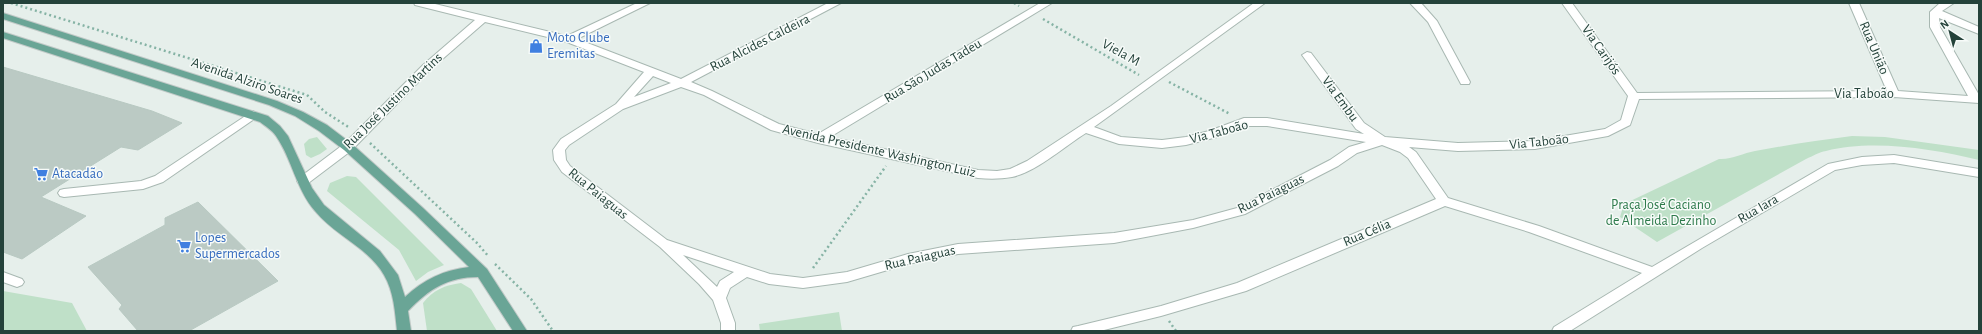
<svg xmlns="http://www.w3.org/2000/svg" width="1982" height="334" viewBox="0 0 1982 334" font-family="'Alegreya Sans',sans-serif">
  <rect width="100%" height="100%" fill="#e6efeb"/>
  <!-- green -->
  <g fill="#bfe0c8">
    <path d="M 1852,136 L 1885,137 L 1979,150 L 1979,160 C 1933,149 1873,139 1826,151 C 1819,152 1813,156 1806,159 L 1657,242 L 1620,217 L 1624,204 L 1719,159 C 1731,160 1743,153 1755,151 C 1787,145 1820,140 1852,136 Z"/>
    <path d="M 317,137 L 327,149 L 320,154 L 311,158 L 306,155 L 304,144 L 309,139 Z"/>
    <path d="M 347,176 L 356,177 L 444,265 L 428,272 L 416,281 L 399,250 L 327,191 L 330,183 Z"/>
    <path d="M 461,283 L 471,289 L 497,331 L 427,331 L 423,303 C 433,290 445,285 461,283 Z"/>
    <path d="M 3,291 L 72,303 L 87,331 L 3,331 Z"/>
    <path d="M 839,312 L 842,331 L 760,331 L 759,324 Z"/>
  </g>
  <!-- building -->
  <g fill="#bbcac4" stroke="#b8c9c2">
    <path d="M 3,67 L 152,111 L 182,123 L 138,150 L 121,147 L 41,197 L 86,216 L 22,259 L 3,252 Z"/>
    <path d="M 198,202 L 278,281 L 189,331 L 138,331 L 119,309 L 122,305 L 88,267 L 165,225 L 165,218 Z"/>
  </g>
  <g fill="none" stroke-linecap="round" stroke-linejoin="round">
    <defs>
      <g id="minor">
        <path d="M 414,3 L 431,3 L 567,36 L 637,3 L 650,3 L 577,39 L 681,79 L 828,3 L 841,3 L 691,82 L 712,91 L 779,124 L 818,134 L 1040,3 L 1052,3 L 830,137 L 978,170 L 997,171 L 1010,169 L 1027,161 L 1111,106 L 1254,3 L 1265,3 L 1094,127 L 1121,137 L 1162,140 L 1186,137 L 1209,131 L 1244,118 L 1267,118 L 1364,134 L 1356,129 L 1302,55 L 1307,52 L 1311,53 L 1364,123 L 1385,137 L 1458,143 L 1535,141 L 1605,129 L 1621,120 L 1628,96 L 1562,3 L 1572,3 L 1637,93 L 1887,91 L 1849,3 L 1859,3 L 1898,91 L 1968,96 L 1930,27 L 1930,12 L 1940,3 L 1954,3 L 1942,11 L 1979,27 L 1979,34 L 1939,18 L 1940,27 L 1979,95 L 1979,103 L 1894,97 L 1639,99 L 1630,125 L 1608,136 L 1535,149 L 1458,151 L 1409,147 L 1416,152 L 1448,198 L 1539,226 L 1652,267 L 1828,164 L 1862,157 L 1894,155 L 1979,169 L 1979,177 L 1894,163 L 1862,165 L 1835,170 L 1702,248 L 1570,331 L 1552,331 L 1554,327 L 1642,273 L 1529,232 L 1445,206 L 1246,291 L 1161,316 L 1100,331 L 1071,331 L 1073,327 L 1078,326 L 1161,306 L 1237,283 L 1436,199 L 1408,158 L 1400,152 L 1382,145 L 1357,153 L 1338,166 L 1245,214 L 1193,228 L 1114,243 L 958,254 L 908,264 L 847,282 L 803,288 L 769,284 L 747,277 L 730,288 L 726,298 L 735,323 L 735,331 L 721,331 L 721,323 L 713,300 L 699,284 L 660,247 L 562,172 L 554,160 L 553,150 L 561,139 L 616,104 L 644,72 L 564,41 L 485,22 L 431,69 L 352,150 L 307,184 L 299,184 L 297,181 L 299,178 L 344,144 L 423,65 L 475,20 L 415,5 ZM 653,76 L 671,83 L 634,97 ZM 681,87 L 704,95 L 771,130 L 818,143 L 978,178 C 989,179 1001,179 1012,177 C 1036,172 1065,146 1086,133 L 1119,144 L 1162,148 L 1186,145 L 1217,137 L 1245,126 L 1267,126 L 1366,142 L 1349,147 L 1330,160 L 1237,208 L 1193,220 L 1114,233 L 958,244 L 908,254 L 847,272 L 803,278 L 770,274 L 667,240 L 570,166 L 566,160 L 565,150 L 569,145 L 623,109 ZM 683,255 L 734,272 L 720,281 L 717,287 Z"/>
        <path d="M 1410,3 L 1421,3 L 1437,21 L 1470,82 L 1469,84 L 1461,84 L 1428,22 Z"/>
        <path d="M 253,111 L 259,115 L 257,117 L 163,182 L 143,189 L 64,197 L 60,196 L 58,193 L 60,190 L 64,189 L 141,181 L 155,176 Z"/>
        <path d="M 3,272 L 22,279 L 24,282 L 22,285 L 17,287 L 3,282 Z"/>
      </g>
      <path id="major" d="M 3,13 L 277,101 L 303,112 L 327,125 L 352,144 L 423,208 L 487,269 L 527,331 L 513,331 L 478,277 C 448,277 429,289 408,311 L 411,331 L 397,331 C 395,312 394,292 384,275 C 368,247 335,236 315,211 C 296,189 292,159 276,136 C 272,130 265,126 260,122 L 3,38 L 3,32 L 268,116 L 280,126 L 288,136 L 312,188 L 324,205 L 380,251 L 398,275 L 405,297 C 424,279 444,270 469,267 L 415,214 L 344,150 L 319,131 L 295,116 L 269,105 L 3,19 Z"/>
    </defs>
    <!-- minor casing -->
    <use href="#minor" stroke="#a8b8b2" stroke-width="2"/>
    <!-- major casing -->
    <use href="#major" stroke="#c2cac8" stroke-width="2"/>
    <!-- path -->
    <g stroke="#86b3a5" stroke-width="2.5" stroke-dasharray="2 3" stroke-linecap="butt">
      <path d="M 11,3 L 307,95 L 325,112 L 350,128"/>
      <path d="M 1014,3 L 1019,6"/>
      <path d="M 1043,19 L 1139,75"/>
      <path d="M 1169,82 L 1230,114"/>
      <path d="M 370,143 L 477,243 L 489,257"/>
      <path d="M 495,264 L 531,299 L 553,331"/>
      <path d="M 813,268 L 886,166"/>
      <path d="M 1169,321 L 1176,331"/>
    </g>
    <!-- minor -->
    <use href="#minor" fill="#fff" fill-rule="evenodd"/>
    <!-- major -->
    <use href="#major" fill="#6aa596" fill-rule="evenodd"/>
  </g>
  <!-- icons -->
  <defs>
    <symbol id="shop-bare" viewBox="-9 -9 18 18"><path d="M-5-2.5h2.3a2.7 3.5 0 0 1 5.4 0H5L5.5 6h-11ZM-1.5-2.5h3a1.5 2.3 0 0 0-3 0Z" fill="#3f7fe0" stroke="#f7fbf9" stroke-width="2.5" paint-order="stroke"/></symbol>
    <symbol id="supermarket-bare" viewBox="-9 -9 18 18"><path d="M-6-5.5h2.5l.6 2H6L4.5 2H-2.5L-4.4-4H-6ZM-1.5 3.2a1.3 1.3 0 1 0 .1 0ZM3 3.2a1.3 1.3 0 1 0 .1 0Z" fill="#3f7fe0" stroke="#f7fbf9" stroke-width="2.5" paint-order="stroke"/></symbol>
  </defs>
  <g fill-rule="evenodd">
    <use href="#shop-bare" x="526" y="36" width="20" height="20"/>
    <use href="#supermarket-bare" x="31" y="164" width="20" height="20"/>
    <use href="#supermarket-bare" x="174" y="236" width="20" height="20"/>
  </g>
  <g text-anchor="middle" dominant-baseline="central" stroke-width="3" stroke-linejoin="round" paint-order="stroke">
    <!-- shop labels -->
    <g font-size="14" fill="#366cbe" stroke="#f7fbf9" text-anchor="start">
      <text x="547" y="38">Moto Clube<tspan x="547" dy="16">Eremitas</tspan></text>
      <text x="52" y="174">Atacadão</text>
      <text x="195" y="238">Lopes<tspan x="195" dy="16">Supermercados</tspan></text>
    </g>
    <!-- street labels -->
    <g font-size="14" fill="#24423a" stroke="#f7fbf9">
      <text transform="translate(760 43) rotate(-27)">Rua Alcides Caldeira</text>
      <text transform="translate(1874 48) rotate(67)">Rua União</text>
      <text transform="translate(1601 50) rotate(55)">Via Carijós</text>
      <text transform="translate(1121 53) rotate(29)">Viela M</text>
      <text transform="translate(933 71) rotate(-31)">Rua São Judas Tadeu</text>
      <text transform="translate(247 81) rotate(19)">Avenida Alziro Soares</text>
      <text x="1864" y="94">Via Taboão</text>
      <text transform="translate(1340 99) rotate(54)">Via Embu</text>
      <text transform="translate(393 101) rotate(-44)">Rua José Justino Martins</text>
      <text transform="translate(1219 132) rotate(-15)">Via Taboão</text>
      <text transform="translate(1539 142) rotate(-6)">Via Taboão</text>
      <text transform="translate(879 151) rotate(13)">Avenida Presidente Washington Luiz</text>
      <text transform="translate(598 194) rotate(39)">Rua Paiaguas</text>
      <text transform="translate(1271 194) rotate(-26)">Rua Paiaguas</text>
      <text transform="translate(1758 209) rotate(-30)">Rua Iara</text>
      <text transform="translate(1367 233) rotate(-23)">Rua Célia</text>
      <text transform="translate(920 258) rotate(-13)">Rua Paiaguas</text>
    </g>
    <!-- park labels -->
    <g font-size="14" fill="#2d7a4b" stroke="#f7fbf9">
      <text x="1661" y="205">Praça José Caciano<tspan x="1661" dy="16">de Almeida Dezinho</tspan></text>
    </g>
  </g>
  <!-- border -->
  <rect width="1982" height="334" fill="none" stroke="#24423a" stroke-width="8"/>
  <!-- north arrow -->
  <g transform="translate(1950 32) rotate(324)" stroke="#f7fbf9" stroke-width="3" paint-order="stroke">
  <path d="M0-3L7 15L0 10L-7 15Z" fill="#24423a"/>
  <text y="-6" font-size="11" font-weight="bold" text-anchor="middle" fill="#24423a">N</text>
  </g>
</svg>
